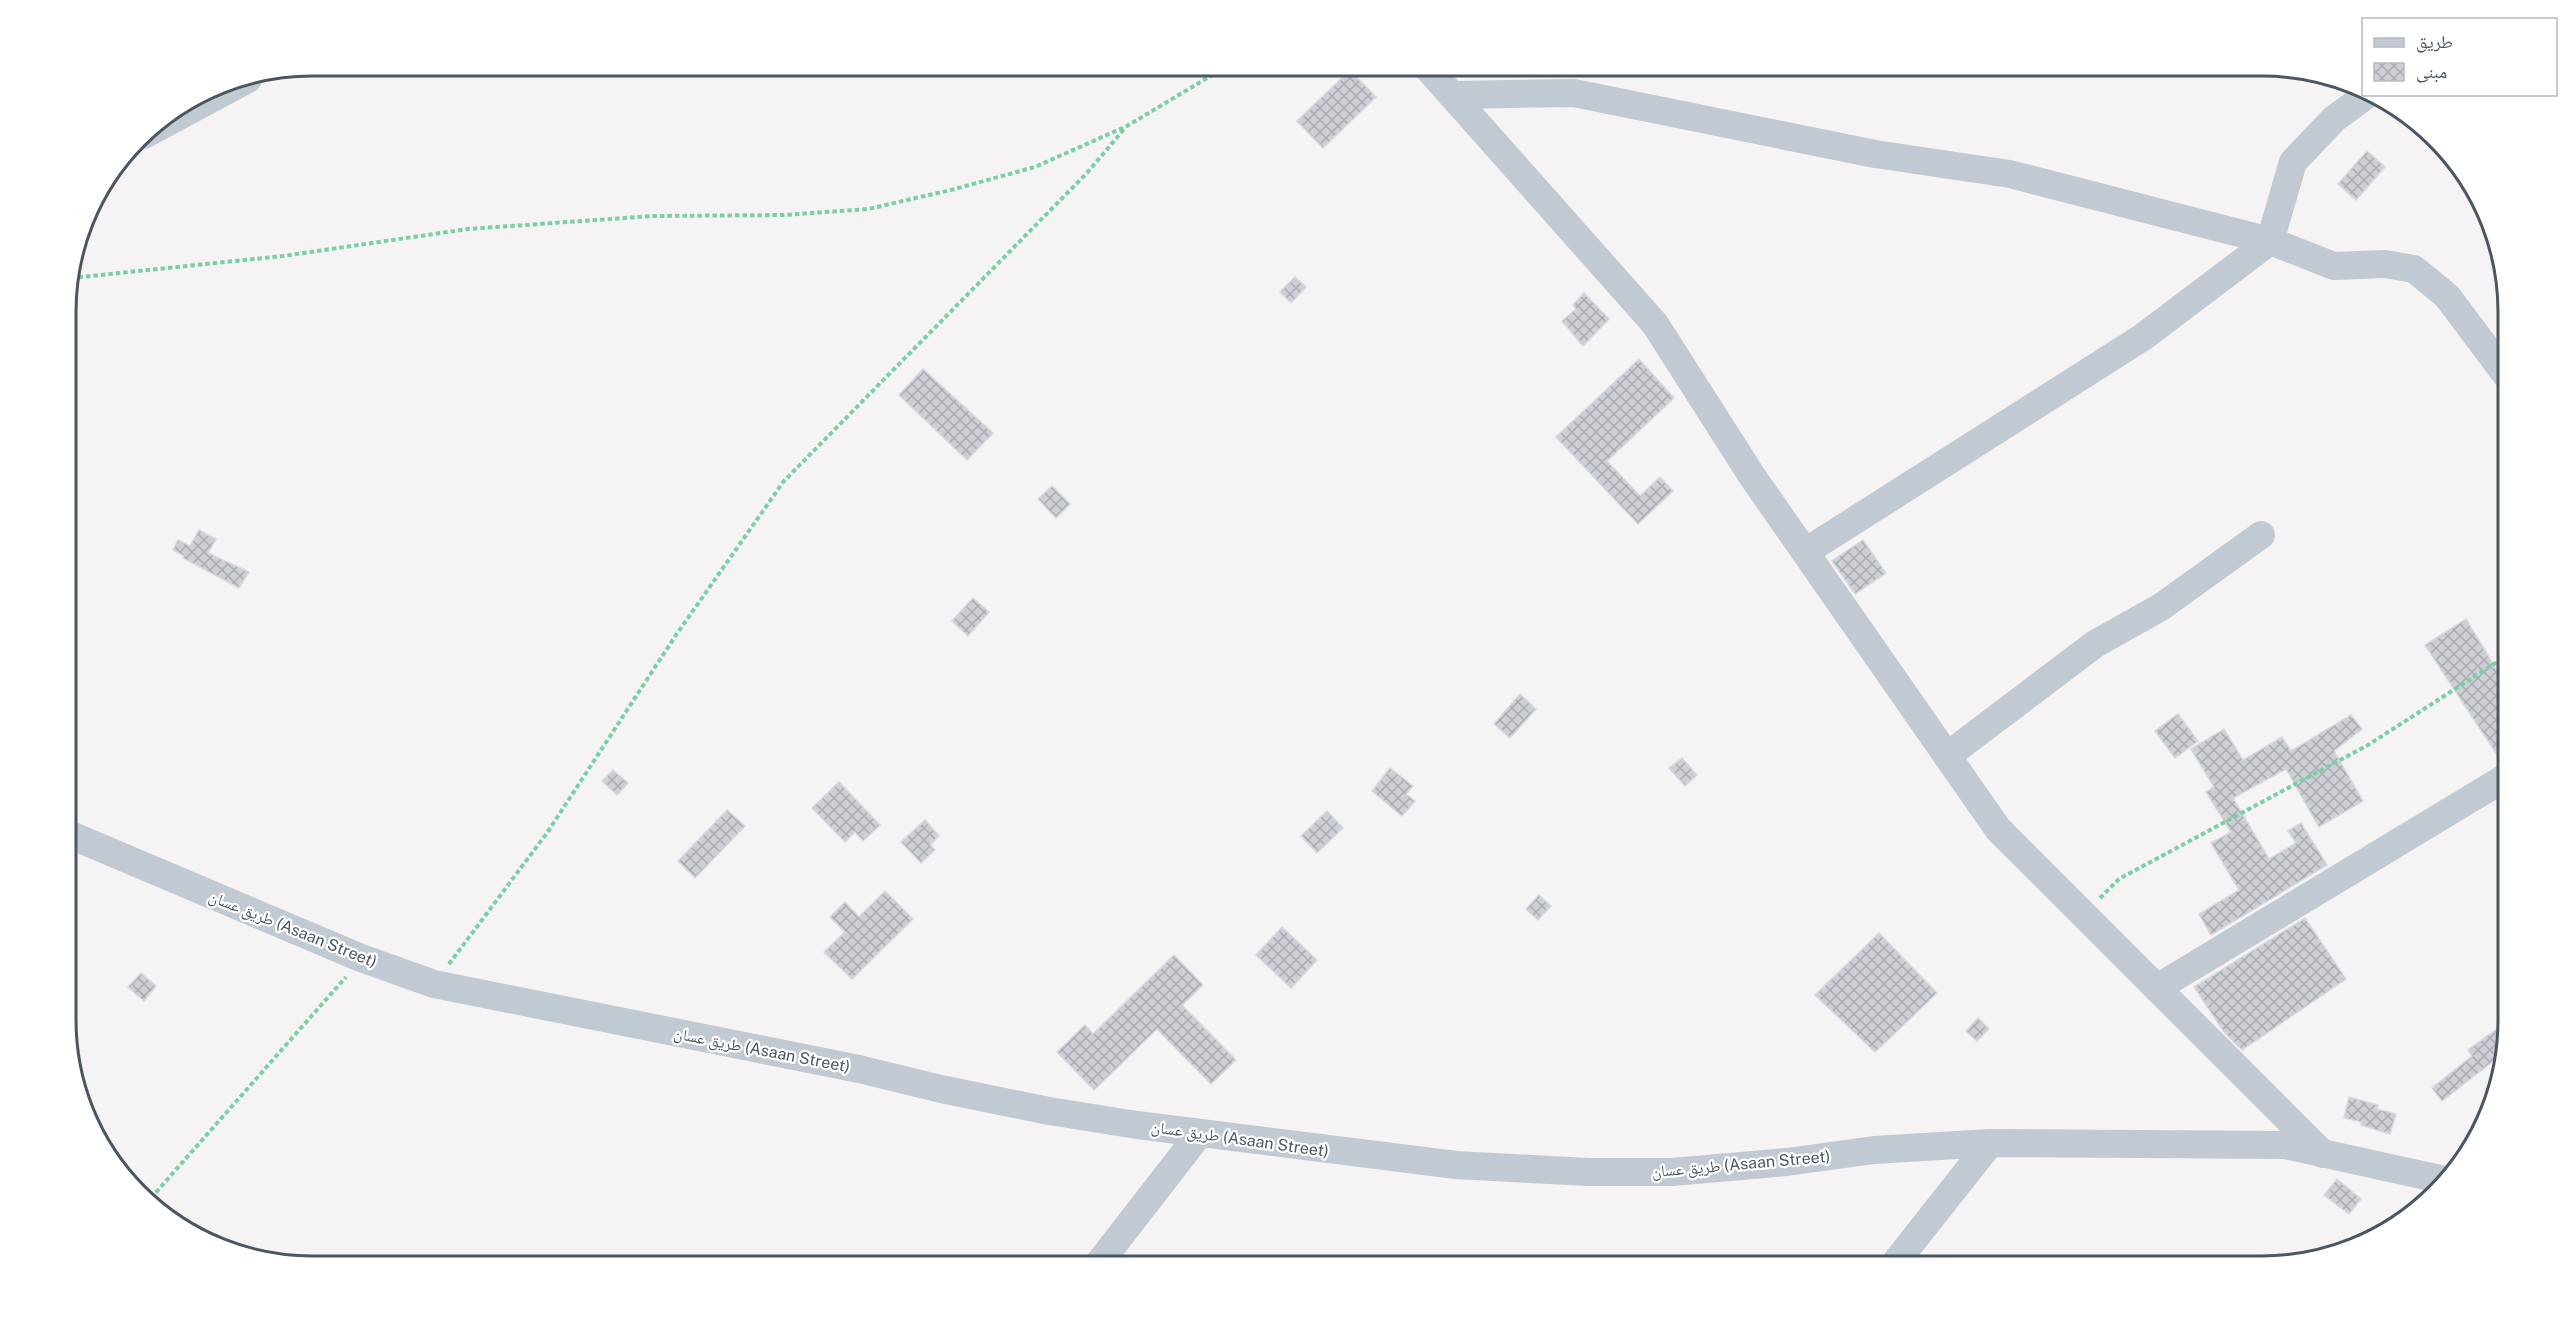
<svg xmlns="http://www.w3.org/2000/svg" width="2575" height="1333" viewBox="0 0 2575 1333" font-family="'Public Sans','Noto Naskh Arabic',sans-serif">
  <defs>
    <pattern id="building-cross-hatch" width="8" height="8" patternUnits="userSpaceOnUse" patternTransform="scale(1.5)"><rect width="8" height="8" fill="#cdcfd5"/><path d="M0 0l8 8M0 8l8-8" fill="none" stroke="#a8abb0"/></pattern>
  </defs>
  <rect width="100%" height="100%" fill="#f5f3f3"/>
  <!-- building -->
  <g fill="url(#building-cross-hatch)" stroke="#d7d9de" stroke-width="1.5">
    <path d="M 1350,70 L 1376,97 L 1323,148 L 1297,121 Z"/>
    <path d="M 2367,151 L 2385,167 L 2356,200 L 2338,184 Z"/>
    <path d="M 1295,277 L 1306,287 L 1291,303 L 1280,292 Z"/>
    <path d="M 1584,293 L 1609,319 L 1583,346 L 1562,321 L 1576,309 L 1573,305 Z"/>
    <path d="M 1639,359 L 1674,398 L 1607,461 L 1640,496 L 1660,477 L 1673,491 L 1638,524 L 1556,437 Z"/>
    <path d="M 923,369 L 993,433 L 967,460 L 899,395 Z"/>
    <path d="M 1052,486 L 1070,504 L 1056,518 L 1038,499 Z"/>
    <path d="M 199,530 L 216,539 L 208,553 L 249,572 L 239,588 L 183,558 L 184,556 L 173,550 L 178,540 L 190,546 Z"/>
    <path d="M 1863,540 L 1886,573 L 1855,594 L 1832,561 Z"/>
    <path d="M 973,598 L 989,612 L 968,636 L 952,621 Z"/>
    <path d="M 2466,619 L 2508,689 L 2508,760 L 2501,761 L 2425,645 Z"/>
    <path d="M 1520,694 L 1536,709 L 1510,738 L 1494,724 Z"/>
    <path d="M 2178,714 L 2198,741 L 2175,758 L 2155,731 Z"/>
    <path d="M 2351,715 L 2362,729 L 2334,751 L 2363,801 L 2319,827 L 2286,769 L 2233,798 L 2269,859 L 2296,843 L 2288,831 L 2301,823 L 2327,865 L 2211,935 L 2199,914 L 2239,890 L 2211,843 L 2231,832 L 2206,792 L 2214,787 L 2191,749 L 2224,729 L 2243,760 L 2282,737 L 2291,751 Z"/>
    <path d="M 1682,758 L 1697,775 L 1685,786 L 1669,768 Z"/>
    <path d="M 1390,768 L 1413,786 L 1406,794 L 1415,801 L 1402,816 L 1372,791 Z"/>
    <path d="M 613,770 L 628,783 L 617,795 L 602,781 Z"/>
    <path d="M 839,782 L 880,825 L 863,841 L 855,832 L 845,842 L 812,808 Z"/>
    <path d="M 727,810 L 745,826 L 695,878 L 678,861 Z"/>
    <path d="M 1327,811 L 1343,828 L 1317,853 L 1301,836 Z"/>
    <path d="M 925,820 L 939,836 L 930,845 L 935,850 L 921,863 L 901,842 Z"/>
    <path d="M 885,891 L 913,919 L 852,979 L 824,952 L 845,932 L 830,917 L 845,902 L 859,917 Z"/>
    <path d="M 1539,895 L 1551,906 L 1538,920 L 1526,909 Z"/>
    <path d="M 2305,918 L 2346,979 L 2242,1050 L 2224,1032 L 2194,987 Z"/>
    <path d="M 1282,927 L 1317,960 L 1291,988 L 1256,955 Z"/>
    <path d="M 1879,933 L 1937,993 L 1875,1052 L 1815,995 Z"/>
    <path d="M 1174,955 L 1203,985 L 1182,1005 L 1236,1060 L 1211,1084 L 1157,1029 L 1094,1090 L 1057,1052 L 1085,1025 L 1093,1034 Z"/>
    <path d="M 141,973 L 156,986 L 144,1001 L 128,987 Z"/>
    <path d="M 1978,1018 L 1989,1029 L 1977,1041 L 1966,1031 Z"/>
    <path d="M 2509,1020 L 2501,1055 L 2442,1101 L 2432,1088 L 2472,1056 L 2468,1050 Z"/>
    <path d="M 2349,1097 L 2378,1105 L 2377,1109 L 2396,1114 L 2390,1134 L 2361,1125 L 2362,1122 L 2344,1118 Z"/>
    <path d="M 2337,1179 L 2361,1199 L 2349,1214 L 2324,1195 Z"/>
  </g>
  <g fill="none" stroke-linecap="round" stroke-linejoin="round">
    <!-- path -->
    <g stroke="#7ad0a6" stroke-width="4" stroke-dasharray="4.5 3" stroke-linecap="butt">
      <path d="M 71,278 L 283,256 L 468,229 L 653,216 L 784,215 L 868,209 L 951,190 L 1035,167 L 1127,126 L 1227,66"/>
      <path d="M 2100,898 L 2119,879 L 2368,745 L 2508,655"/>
      <path d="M 449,964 L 547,833 L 676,635 L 784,481 L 1087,173 L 1125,128"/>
      <path d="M 151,1198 L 346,977"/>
    </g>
    <!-- minor -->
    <g stroke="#c1cad2" stroke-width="28">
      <path d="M 1426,66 L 1655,324 L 1752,476 L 1998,829 L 2323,1154"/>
      <path d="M 1452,95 L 1574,93 L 1875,154 L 2010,174 L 2270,241 L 2334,266 L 2385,264 L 2414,269 L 2447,296 L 2507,376"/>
      <path d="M 144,135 L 248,79"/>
      <path d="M 1805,552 L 2143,337 L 2270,241 L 2293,162 L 2334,119 L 2368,94"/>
      <path d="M 1947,756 L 2095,644 L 2161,607 L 2261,535"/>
      <path d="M 68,834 L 361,958 L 434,984 L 859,1069 L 941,1089 L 1049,1111 L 1137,1125 L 1456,1165 L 1588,1172 L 1672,1172 L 1787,1162 L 1874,1150 L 1990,1143 L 2285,1145 L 2449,1181"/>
      <path d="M 2157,988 L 2508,776"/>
      <path d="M 1096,1267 L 1200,1133"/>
      <path d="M 1892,1267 L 1990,1143"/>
    </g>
  </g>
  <g text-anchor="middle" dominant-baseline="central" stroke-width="4.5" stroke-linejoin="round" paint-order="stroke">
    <!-- street labels -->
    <g font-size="16" fill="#4a5661" stroke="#fff">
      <text transform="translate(293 929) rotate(22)">طريق عسان (Asaan Street)</text>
      <text transform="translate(762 1050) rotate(11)">طريق عسان (Asaan Street)</text>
      <text transform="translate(1240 1139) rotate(8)">طريق عسان (Asaan Street)</text>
      <text transform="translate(1741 1164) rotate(-5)">طريق عسان (Asaan Street)</text>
    </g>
  </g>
  <!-- crop -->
  <path d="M0 0H2575V1333H0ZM312 76H2262A236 236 0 0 1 2498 312V1020A236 236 0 0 1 2262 1256H312A236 236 0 0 1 76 1020V312A236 236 0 0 1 312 76Z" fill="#fff" fill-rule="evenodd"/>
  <path fill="none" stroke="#4a5661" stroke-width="3" d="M312 76H2262A236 236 0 0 1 2498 312V1020A236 236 0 0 1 2262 1256H312A236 236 0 0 1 76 1020V312A236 236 0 0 1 312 76Z"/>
  <!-- legend -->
  <rect x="2362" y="18" width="195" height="78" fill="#ffffff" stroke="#b7bbc0" stroke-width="1.5"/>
  <rect x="2374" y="38" width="30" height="9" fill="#c1cad2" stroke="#b7bbc0" stroke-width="1.5"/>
  <text x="2416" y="48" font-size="18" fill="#4a5661">طريق</text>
  <rect x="2374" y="63" width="30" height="18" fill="url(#building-cross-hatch)" stroke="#b7bbc0" stroke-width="1.5"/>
  <text x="2416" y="78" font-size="18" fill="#4a5661">مبنى</text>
</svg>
